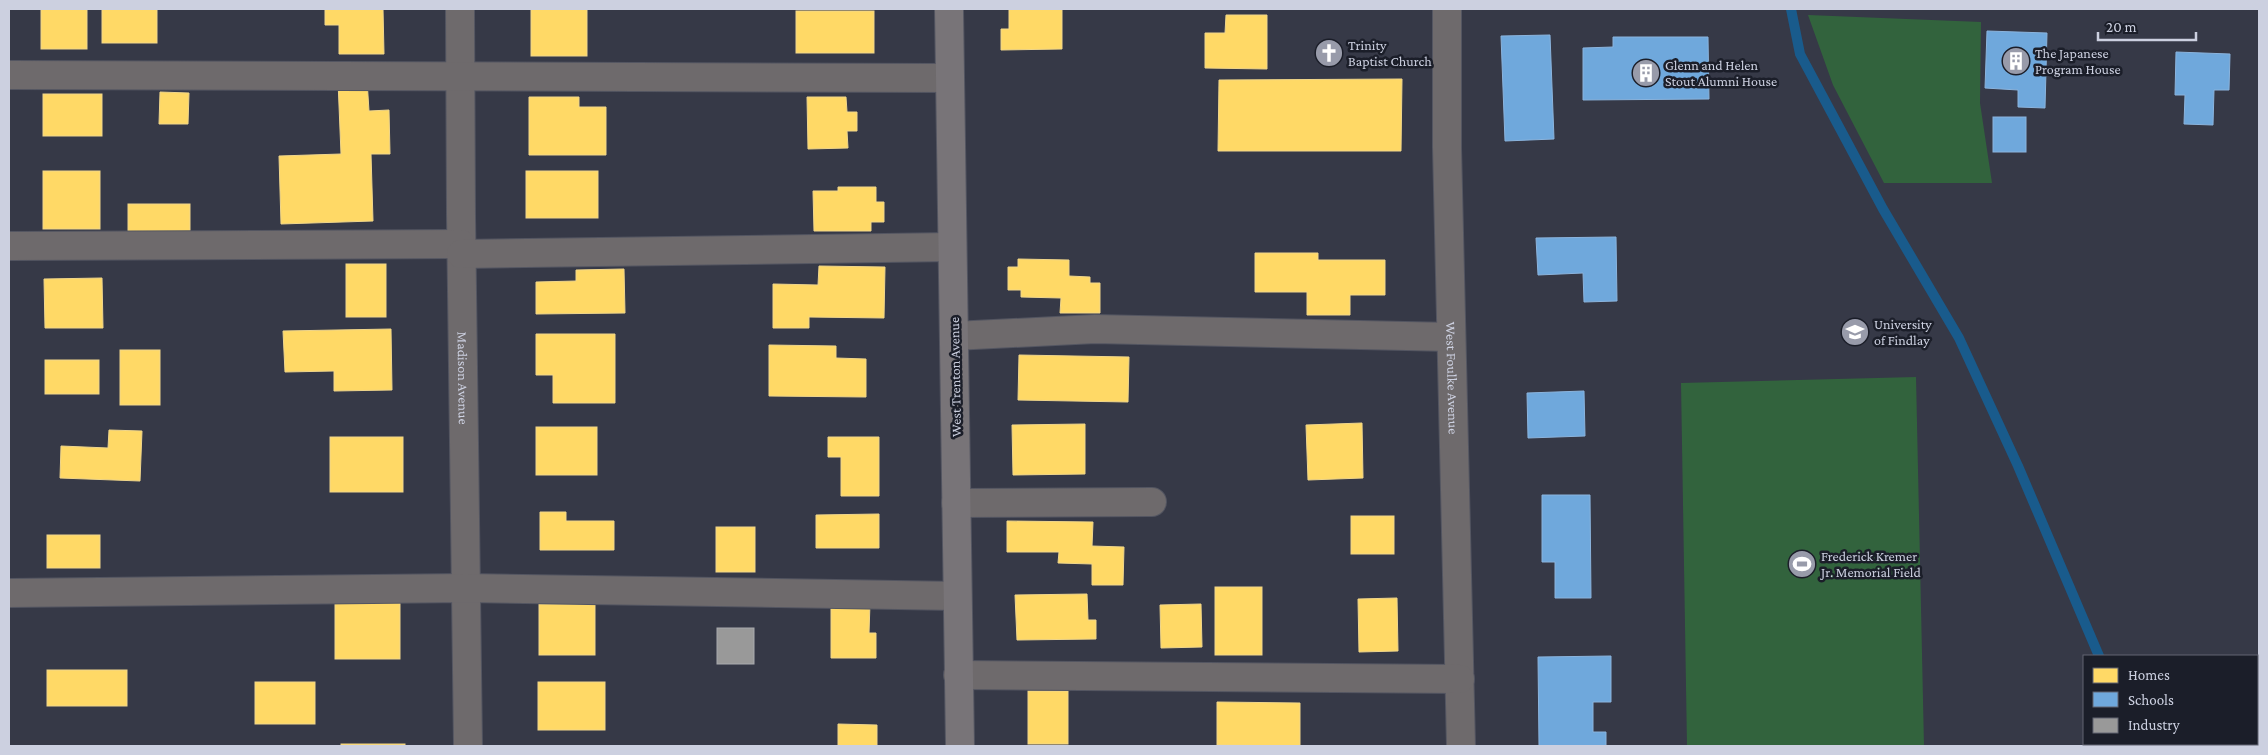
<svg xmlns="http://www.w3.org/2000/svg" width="2268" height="755" viewBox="0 0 2268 755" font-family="'Crimson Pro',serif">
  <rect width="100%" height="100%" fill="#363947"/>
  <!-- green -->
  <g fill="#32633d">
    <path d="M 1808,15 L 1981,22 L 1980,103 L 1992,183 L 1884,183 L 1833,85 Z"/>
    <path d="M 1916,377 L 1924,746 L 1687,746 L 1681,383 Z"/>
  </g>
  <!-- homes -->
  <g fill="#ffd966" stroke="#f0d68b">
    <rect x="41" y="9" width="46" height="40"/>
    <rect x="102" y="9" width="55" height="34"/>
    <path d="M 325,9 L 383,9 L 384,54 L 339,54 L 339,25 L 325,25 Z"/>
    <rect x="531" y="9" width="56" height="47"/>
    <path d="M 1009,9 L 1062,9 L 1062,49 L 1001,50 L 1001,29 L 1009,29 Z"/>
    <rect x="796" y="11" width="78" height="42"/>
    <path d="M 1226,15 L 1267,15 L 1267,69 L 1205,68 L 1205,33 L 1225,33 Z"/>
    <path d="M 1402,79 L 1401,151 L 1218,151 L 1219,80 Z"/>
    <path d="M 367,80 L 369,111 L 389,110 L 390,154 L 371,154 L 373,221 L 281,224 L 279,156 L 341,154 L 338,81 Z"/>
    <path d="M 160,92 L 189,93 L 188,124 L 159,124 Z"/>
    <rect x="43" y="94" width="59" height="42"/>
    <path d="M 529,97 L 579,97 L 579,107 L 606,107 L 606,155 L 529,155 Z"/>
    <path d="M 807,97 L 846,97 L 847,112 L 857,112 L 857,131 L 847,131 L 848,148 L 808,149 Z"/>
    <rect x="43" y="171" width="57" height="58"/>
    <rect x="526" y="171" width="72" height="47"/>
    <path d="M 838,187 L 876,187 L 876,202 L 884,202 L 884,222 L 871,222 L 871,231 L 814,231 L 813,191 L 838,191 Z"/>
    <rect x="128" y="204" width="62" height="29"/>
    <path d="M 1255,253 L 1318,253 L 1318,260 L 1385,260 L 1385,295 L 1350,295 L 1350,315 L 1307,315 L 1307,292 L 1255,292 Z"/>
    <path d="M 1018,259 L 1069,260 L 1069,276 L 1090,277 L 1090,283 L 1100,283 L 1100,313 L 1060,313 L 1061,298 L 1021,297 L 1021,290 L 1008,290 L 1008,267 L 1018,267 Z"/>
    <rect x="346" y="264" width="40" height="53"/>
    <path d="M 819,266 L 885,267 L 884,318 L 809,317 L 809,328 L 773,328 L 773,284 L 818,285 Z"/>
    <path d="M 624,269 L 625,313 L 536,314 L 536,282 L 576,281 L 576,270 Z"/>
    <path d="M 102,278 L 103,328 L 45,328 L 44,279 Z"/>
    <path d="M 391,329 L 392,390 L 334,391 L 334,371 L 285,372 L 283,331 Z"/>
    <path d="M 536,334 L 615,334 L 615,403 L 553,403 L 553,375 L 536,375 Z"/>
    <path d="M 769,345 L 836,346 L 836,358 L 866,359 L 866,397 L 769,396 Z"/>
    <rect x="120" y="350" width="40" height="55"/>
    <path d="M 1019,355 L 1129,357 L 1128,402 L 1018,400 Z"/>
    <rect x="45" y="360" width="54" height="34"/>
    <path d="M 1362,423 L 1363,478 L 1308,480 L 1306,425 Z"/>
    <path d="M 1085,424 L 1085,474 L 1013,475 L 1012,425 Z"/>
    <rect x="536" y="427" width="61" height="48"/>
    <path d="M 109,430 L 142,431 L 140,481 L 60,478 L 61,446 L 108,448 Z"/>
    <rect x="330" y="437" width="73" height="55"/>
    <path d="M 828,437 L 879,437 L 879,496 L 841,496 L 841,457 L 828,457 Z"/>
    <path d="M 540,512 L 566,512 L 566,521 L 614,521 L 614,550 L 540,550 Z"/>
    <path d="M 879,514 L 879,548 L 816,548 L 816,515 Z"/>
    <rect x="1351" y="516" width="43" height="38"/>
    <path d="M 1007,521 L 1093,522 L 1092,546 L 1124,547 L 1123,585 L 1092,585 L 1092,564 L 1058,563 L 1059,552 L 1007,552 Z"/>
    <rect x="716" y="527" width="39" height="45"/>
    <rect x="47" y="535" width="53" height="33"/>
    <rect x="1215" y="587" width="47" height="68"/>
    <rect x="335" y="591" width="65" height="68"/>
    <path d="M 1087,594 L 1088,620 L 1096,620 L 1096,639 L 1017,640 L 1015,595 Z"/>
    <path d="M 1397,598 L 1398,651 L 1359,652 L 1358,599 Z"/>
    <path d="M 831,602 L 870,603 L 869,633 L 876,633 L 876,658 L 831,658 Z"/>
    <rect x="539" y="604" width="56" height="51"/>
    <path d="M 1201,604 L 1202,647 L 1161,648 L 1160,605 Z"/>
    <rect x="47" y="670" width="80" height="36"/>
    <rect x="255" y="682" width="60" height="42"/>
    <rect x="538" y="682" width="67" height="48"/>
    <rect x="1028" y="691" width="40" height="53"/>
    <path d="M 1217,702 L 1300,703 L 1300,746 L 1217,745 Z"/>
    <path d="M 838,724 L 877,725 L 877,746 L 838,746 Z"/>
    <rect x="341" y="744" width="64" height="2"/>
  </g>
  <!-- schools -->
  <g fill="#6fa8dc" stroke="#8bb4dd">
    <path d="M 1987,31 L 2047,33 L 2045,108 L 2018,107 L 2018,90 L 1985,88 Z"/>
    <path d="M 1550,35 L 1554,139 L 1505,141 L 1501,36 Z"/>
    <path d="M 1613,37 L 1708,37 L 1709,99 L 1583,100 L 1583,48 L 1613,47 Z"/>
    <path d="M 2176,52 L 2230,54 L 2229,90 L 2214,90 L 2213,125 L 2184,124 L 2185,95 L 2175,95 Z"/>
    <rect x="1993" y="117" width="33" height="35"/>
    <path d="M 1616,237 L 1617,301 L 1584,302 L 1583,273 L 1538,275 L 1536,238 Z"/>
    <path d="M 1584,391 L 1585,436 L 1528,438 L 1527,393 Z"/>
    <path d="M 1542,495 L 1590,495 L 1591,598 L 1555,598 L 1555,562 L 1542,562 Z"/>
    <path d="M 1611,656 L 1611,702 L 1593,702 L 1593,732 L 1606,732 L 1606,746 L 1539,746 L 1538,657 Z"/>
  </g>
  <!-- industry -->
  <rect fill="#999" stroke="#a8aaae" x="717" y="628" width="37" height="36"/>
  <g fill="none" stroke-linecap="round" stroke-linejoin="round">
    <!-- stream -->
    <g stroke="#195b8c" stroke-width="10">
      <path d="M 1791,9 L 1800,54 L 1883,209 L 1959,338 L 2018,466 L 2099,656"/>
      <path d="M 2133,744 L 2134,746"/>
    </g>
    <defs>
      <g id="minor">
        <path id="s1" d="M 460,9 L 461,215 L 468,746"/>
        <path id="s2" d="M 1447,9 L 1447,147 L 1461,746"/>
        <path d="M 9,75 L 950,78"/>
        <path d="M 9,246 L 461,244"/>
        <path d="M 461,254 L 952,247"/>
        <path d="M 954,336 L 1095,329 L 1451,337"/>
        <path d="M 956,503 L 1152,502"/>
        <path d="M 9,593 L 466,588 L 957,596"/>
        <path d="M 958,675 L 1460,679"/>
        <path d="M 2257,741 L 2259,741"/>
      </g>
      <path id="major" d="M 949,9 L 960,746"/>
    </defs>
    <!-- minor casing -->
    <use href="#minor" stroke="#535561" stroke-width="30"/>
    <!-- major casing -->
    <use href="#major" stroke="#535561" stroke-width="30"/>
    <!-- minor -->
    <use href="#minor" stroke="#6e6a6c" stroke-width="28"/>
    <!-- major -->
    <use href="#major" stroke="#787478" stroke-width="28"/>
  </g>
  <!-- icons -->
  <defs>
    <symbol id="church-disc" viewBox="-11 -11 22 22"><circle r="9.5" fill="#989baa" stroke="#1b1e29"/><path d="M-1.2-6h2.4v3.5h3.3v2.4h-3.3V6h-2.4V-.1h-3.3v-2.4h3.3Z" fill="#fff"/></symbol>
    <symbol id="building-disc" viewBox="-11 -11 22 22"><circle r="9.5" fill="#989baa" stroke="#1b1e29"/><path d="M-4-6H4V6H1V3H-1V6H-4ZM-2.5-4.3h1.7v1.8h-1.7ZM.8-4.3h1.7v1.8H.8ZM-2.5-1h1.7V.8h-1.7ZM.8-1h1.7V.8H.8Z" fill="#fff"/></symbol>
    <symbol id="university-disc" viewBox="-11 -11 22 22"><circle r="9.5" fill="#989baa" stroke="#1b1e29"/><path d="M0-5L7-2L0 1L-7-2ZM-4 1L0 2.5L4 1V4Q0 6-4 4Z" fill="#fff"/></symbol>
    <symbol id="stadium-disc" viewBox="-11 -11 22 22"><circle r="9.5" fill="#989baa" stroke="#1b1e29"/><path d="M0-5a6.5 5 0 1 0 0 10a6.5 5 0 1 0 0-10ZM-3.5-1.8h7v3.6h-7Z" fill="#fff"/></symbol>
  </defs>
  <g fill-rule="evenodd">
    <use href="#church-disc" x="1313" y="37" width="32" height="32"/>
    <use href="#building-disc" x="2000" y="45" width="32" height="32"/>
    <use href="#building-disc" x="1630" y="57" width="32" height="32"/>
    <use href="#university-disc" x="1839" y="316" width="32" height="32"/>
    <use href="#stadium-disc" x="1786" y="548" width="32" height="32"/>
  </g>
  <g text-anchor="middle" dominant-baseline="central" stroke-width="5" stroke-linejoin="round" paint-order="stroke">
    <!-- poi labels -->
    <g font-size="14" fill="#ccd0e0" stroke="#1b1e29" text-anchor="start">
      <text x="1348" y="45">Trinity<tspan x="1348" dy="16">Baptist Church</tspan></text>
      <text x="2035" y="53">The Japanese<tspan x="2035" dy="16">Program House</tspan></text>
      <text x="1665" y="65">Glenn and Helen<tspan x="1665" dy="16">Stout Alumni House</tspan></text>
      <text x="1874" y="324">University<tspan x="1874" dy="16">of Findlay</tspan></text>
      <text x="1821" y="556">Frederick Kremer<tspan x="1821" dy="16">Jr. Memorial Field</tspan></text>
    </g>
    <!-- street labels -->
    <g font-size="14" fill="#ccd0e0" stroke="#1b1e29">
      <text transform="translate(955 377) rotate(-91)">West Trenton Avenue</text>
      <text stroke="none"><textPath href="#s1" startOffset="369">Madison Avenue</textPath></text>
      <text stroke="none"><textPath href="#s2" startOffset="369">West Foulke Avenue</textPath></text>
    </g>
  </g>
  <!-- border -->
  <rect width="2268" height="755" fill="none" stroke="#ccd0e0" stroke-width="20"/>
  <!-- legend -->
  <rect x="2083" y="655" width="175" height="90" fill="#1b1e29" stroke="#626572"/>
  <rect x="2093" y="668" width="25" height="15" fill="#ffd966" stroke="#626572"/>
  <text x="2128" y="680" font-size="15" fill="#ccd0e0">Homes</text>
  <rect x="2093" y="692" width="25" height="15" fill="#6fa8dc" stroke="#626572"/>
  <text x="2128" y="705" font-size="15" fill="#ccd0e0">Schools</text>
  <rect x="2093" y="718" width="25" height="15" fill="#999999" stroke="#626572"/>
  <text x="2128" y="730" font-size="15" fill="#ccd0e0">Industry</text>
  <!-- scale -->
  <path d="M2098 32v8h98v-8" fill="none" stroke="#ccd0e0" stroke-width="2.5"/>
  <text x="2106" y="32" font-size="15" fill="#ccd0e0" stroke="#1b1e29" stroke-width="4" paint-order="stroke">20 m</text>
</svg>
